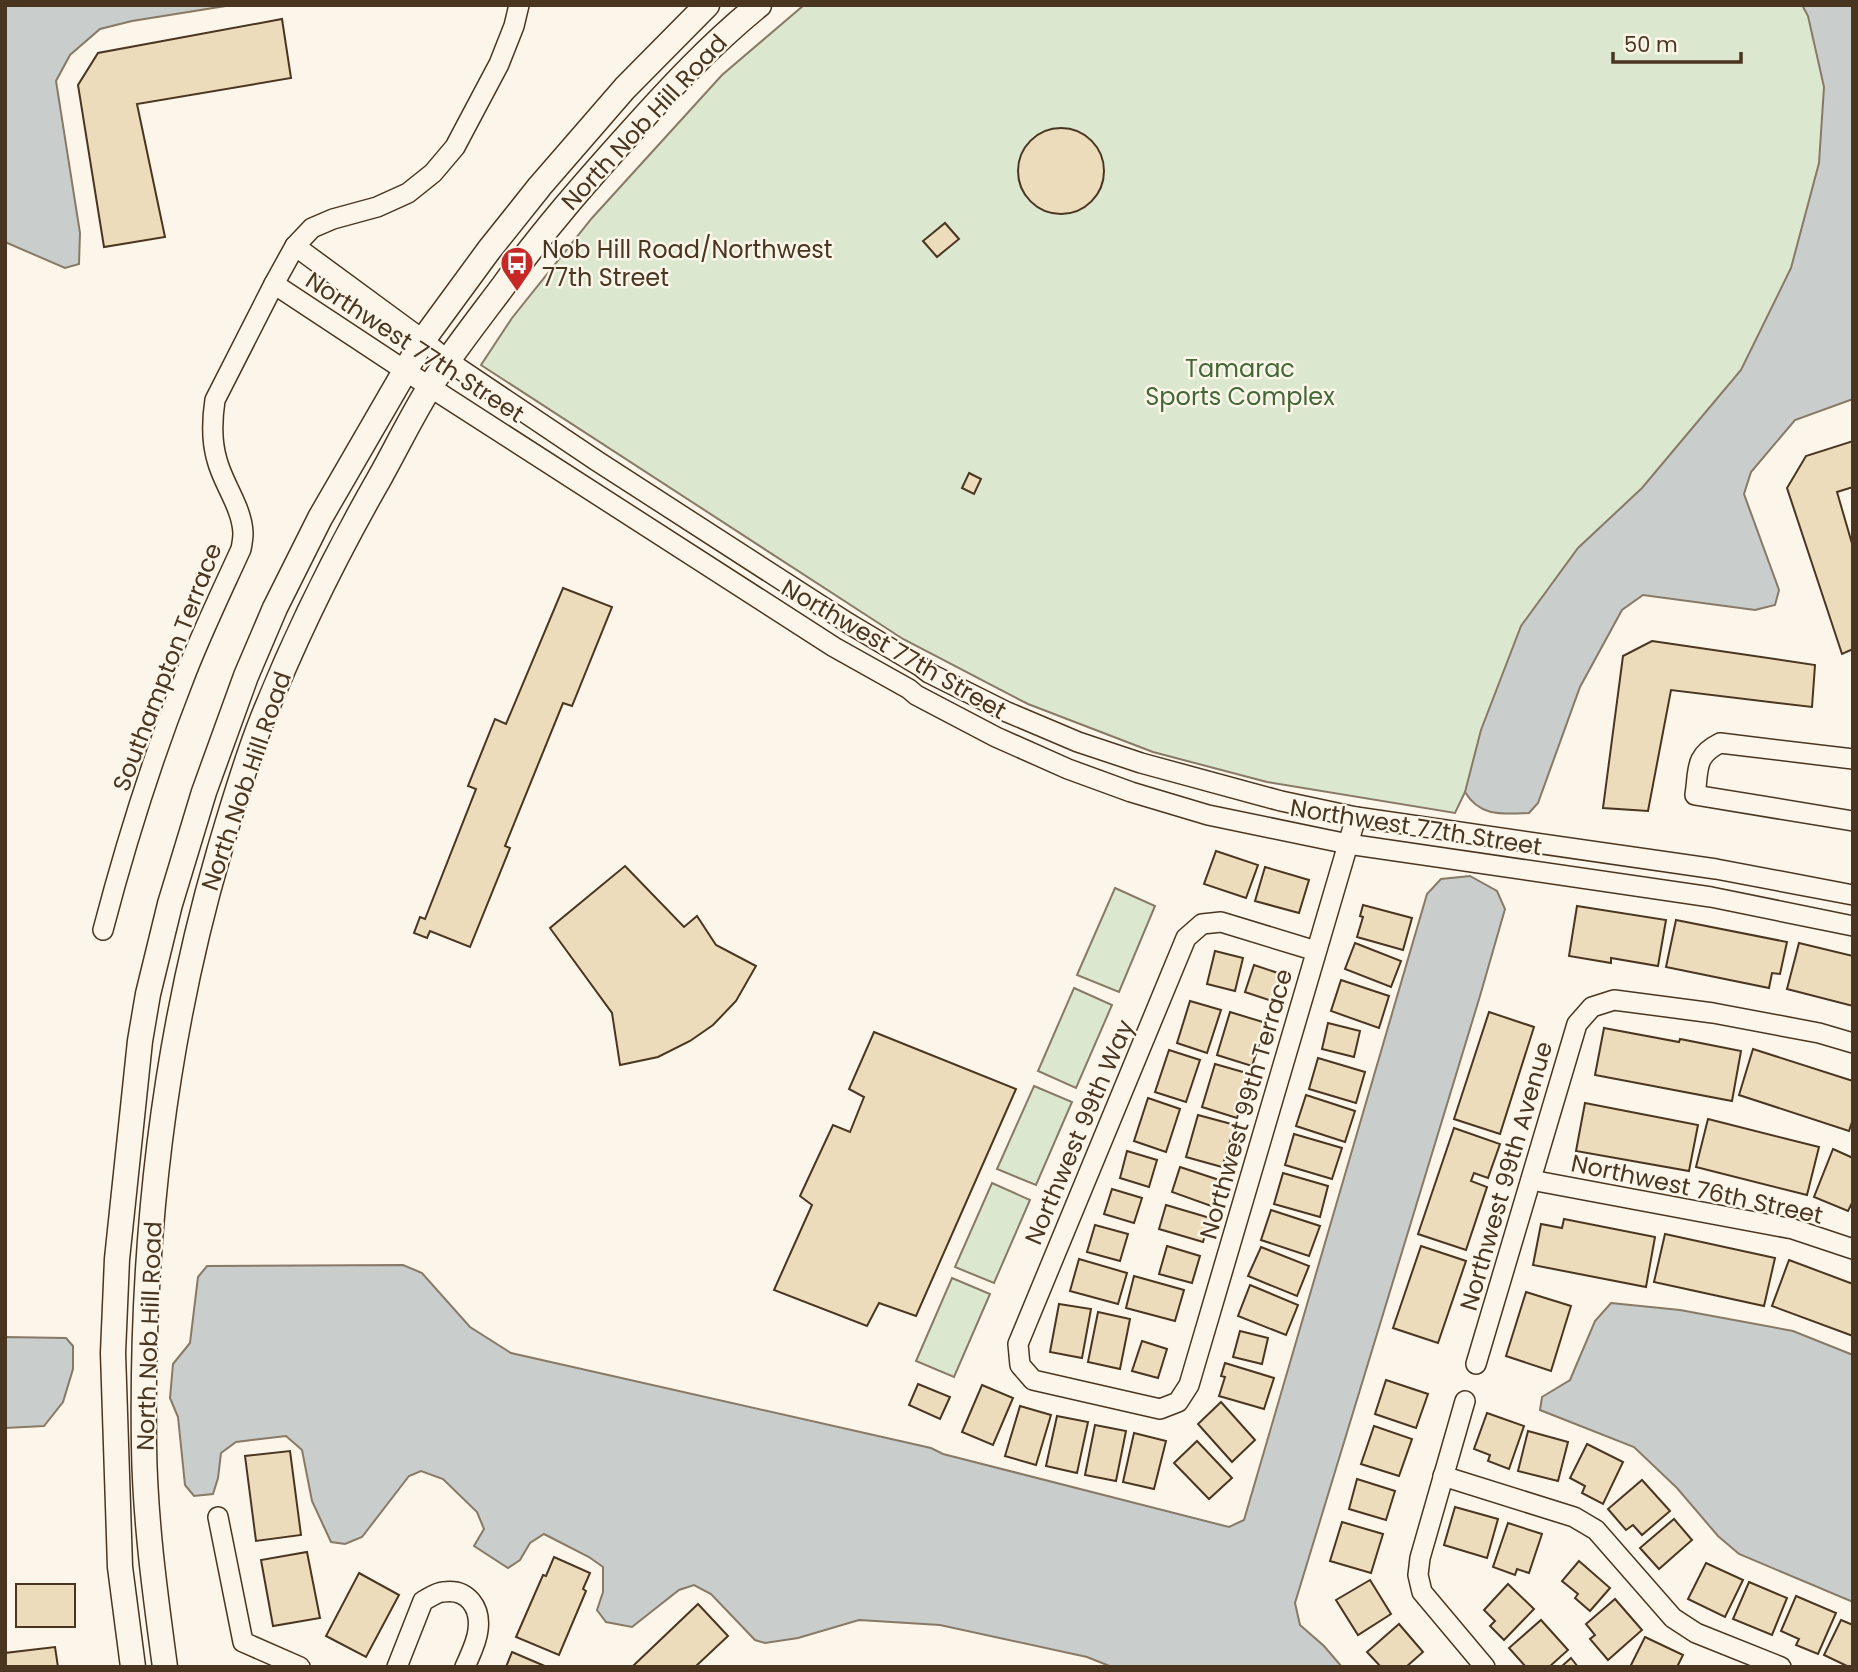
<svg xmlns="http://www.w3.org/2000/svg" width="1858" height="1672" viewBox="0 0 1858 1672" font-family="Poppins,sans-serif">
  <rect width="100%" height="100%" fill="#fbf6e9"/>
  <!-- green -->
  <g fill="#dce7d0" stroke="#887966" stroke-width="2">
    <path d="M 804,5 L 1809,5 L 1823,31 L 1832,154 L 1790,298 L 1465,792 L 1455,813 L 1267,782 L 1153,752 L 1028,704 L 903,639 L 481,365 L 512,318 L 592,218 L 722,75 Z"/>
    <path d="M 1115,888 L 1155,906 L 1119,992 L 1077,975 Z"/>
    <path d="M 1074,988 L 1112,1005 L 1076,1088 L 1038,1071 Z"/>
    <path d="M 1034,1086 L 1072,1102 L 1036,1185 L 997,1169 Z"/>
    <path d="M 992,1183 L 1030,1200 L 994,1283 L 955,1267 Z"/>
    <path d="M 952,1278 L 990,1294 L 954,1377 L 916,1361 Z"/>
  </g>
  <!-- water -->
  <g fill="#c9cecd" stroke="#887966" stroke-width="2">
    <path d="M 5,5 L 232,5 L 132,21 L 100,29 L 70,55 L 56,81 L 80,233 L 79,264 L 65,268 L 5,242 Z"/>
    <path d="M 1802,5 L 1853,5 L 1853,399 L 1795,420 L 1751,472 L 1744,494 L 1779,590 L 1775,605 L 1755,610 L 1643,595 L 1622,610 L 1580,687 L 1538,803 L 1529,813 C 1502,814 1480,817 1465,792 L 1481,730 L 1521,626 L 1578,548 L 1642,488 L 1741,370 L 1791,268 L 1819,163 L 1824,87 L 1808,16 Z"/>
    <path d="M 1470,876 L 1497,891 L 1505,909 L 1480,996 L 1295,1603 L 1300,1625 L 1324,1646 L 1342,1667 L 1112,1667 L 1087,1657 L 940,1625 L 859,1620 L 798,1638 L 765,1643 L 755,1640 L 711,1594 L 694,1585 L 679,1590 L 632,1627 L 606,1622 L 597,1610 L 603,1592 L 603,1567 L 589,1557 L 544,1534 L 530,1543 L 520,1560 L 508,1568 L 474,1546 L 484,1529 L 477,1512 L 443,1479 L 421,1471 L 409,1476 L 362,1537 L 345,1544 L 331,1542 L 312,1501 L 302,1450 L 286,1436 L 236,1442 L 221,1453 L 218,1478 L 213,1494 L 194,1496 L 185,1485 L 178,1417 L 170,1398 L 173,1364 L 190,1343 L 198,1277 L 207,1266 L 403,1265 L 422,1273 L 470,1327 L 511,1353 L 931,1448 L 943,1454 L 1229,1527 L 1244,1520 L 1427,894 L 1441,879 Z"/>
    <path d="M 1611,1303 L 1680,1310 L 1793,1331 L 1853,1355 L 1853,1602 L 1739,1554 L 1718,1536 L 1677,1488 L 1634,1447 L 1540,1410 L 1542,1397 L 1570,1380 L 1595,1321 Z"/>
    <path d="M 5,1337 L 66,1338 L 73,1346 L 73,1369 L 63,1402 L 44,1426 L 5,1428 Z"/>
  </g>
  <!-- building -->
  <g fill="#ecdcbc" stroke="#4a3520" stroke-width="2">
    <path d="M 282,19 L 291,78 L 137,104 L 165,237 L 104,247 L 78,85 L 98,53 Z"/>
    <circle cx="1061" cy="171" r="43"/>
    <path d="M 945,223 L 959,239 L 937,257 L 923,241 Z"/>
    <path d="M 1853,441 L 1853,487 L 1837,492 L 1853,547 L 1853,649 L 1842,654 L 1787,488 L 1806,456 Z"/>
    <path d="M 969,473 L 981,479 L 974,494 L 962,488 Z"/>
    <path d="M 563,588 L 612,607 L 572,706 L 563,703 L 505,846 L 510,848 L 470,947 L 430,931 L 427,938 L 414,933 L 420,917 L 425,919 L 476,789 L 468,786 L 495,719 L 506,724 Z"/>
    <path d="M 1652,641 L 1815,665 L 1812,707 L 1671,690 L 1648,811 L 1603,808 L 1623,656 Z"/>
    <path d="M 1216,851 L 1258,865 L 1246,898 L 1204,884 Z"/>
    <path d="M 625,866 L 684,927 L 697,916 L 716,945 L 756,966 L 736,1001 L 713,1025 L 690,1041 L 658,1057 L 620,1065 L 612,1013 L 550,928 Z"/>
    <path d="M 1265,867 L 1309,880 L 1299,913 L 1255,901 Z"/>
    <path d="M 1363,905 L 1412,918 L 1403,950 L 1357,937 L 1363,917 L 1360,916 Z"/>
    <path d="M 1577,906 L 1666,920 L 1658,966 L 1611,958 L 1611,963 L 1569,956 Z"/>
    <path d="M 1676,920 L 1787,942 L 1780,974 L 1772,973 L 1769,988 L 1666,967 Z"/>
    <path d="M 1355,943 L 1401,961 L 1391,987 L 1345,969 Z"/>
    <path d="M 1799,943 L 1853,956 L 1853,1006 L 1787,989 Z"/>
    <path d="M 1215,951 L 1243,958 L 1235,991 L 1207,984 Z"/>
    <path d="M 1254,965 L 1281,974 L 1272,1001 L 1245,992 Z"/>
    <path d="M 1341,980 L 1389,996 L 1379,1028 L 1331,1011 Z"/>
    <path d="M 1190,1001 L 1221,1010 L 1207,1053 L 1177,1043 Z"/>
    <path d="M 1230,1012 L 1266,1023 L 1252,1066 L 1217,1055 Z"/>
    <path d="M 1489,1012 L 1534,1027 L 1500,1134 L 1454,1119 Z"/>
    <path d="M 1328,1023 L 1360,1031 L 1354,1057 L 1322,1049 Z"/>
    <path d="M 1604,1028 L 1679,1042 L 1680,1039 L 1741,1051 L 1732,1101 L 1595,1075 Z"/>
    <path d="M 874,1032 L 1016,1089 L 916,1316 L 879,1303 L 867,1326 L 774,1290 L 812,1205 L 800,1196 L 833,1125 L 850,1132 L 864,1097 L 849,1089 Z"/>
    <path d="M 1753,1049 L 1853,1081 L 1853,1119 L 1849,1131 L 1739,1095 Z"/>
    <path d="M 1169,1050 L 1200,1060 L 1186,1102 L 1155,1092 Z"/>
    <path d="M 1318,1058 L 1365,1072 L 1356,1103 L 1309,1089 Z"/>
    <path d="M 1215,1064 L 1250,1074 L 1237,1118 L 1202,1107 Z"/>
    <path d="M 1306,1095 L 1355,1111 L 1345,1142 L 1296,1126 Z"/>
    <path d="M 1148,1098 L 1180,1109 L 1166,1152 L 1134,1141 Z"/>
    <path d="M 1585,1103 L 1698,1125 L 1689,1171 L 1576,1151 Z"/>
    <path d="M 1198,1115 L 1235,1125 L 1222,1167 L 1186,1157 Z"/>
    <path d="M 1708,1119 L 1819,1147 L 1807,1195 L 1696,1167 Z"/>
    <path d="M 1454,1128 L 1500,1144 L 1488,1178 L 1474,1173 L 1471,1181 L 1487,1187 L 1466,1250 L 1418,1234 Z"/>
    <path d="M 1294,1134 L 1342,1148 L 1332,1179 L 1285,1165 Z"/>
    <path d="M 1833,1149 L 1853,1158 L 1853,1201 L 1848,1211 L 1814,1197 Z"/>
    <path d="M 1127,1151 L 1157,1160 L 1149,1187 L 1120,1178 Z"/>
    <path d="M 1180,1167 L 1222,1181 L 1214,1207 L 1172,1192 Z"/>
    <path d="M 1283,1173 L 1328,1186 L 1320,1217 L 1274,1204 Z"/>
    <path d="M 1112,1189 L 1142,1198 L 1134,1223 L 1104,1214 Z"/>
    <path d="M 1166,1205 L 1210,1218 L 1203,1242 L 1159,1229 Z"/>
    <path d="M 1271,1210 L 1320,1226 L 1309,1256 L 1261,1240 Z"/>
    <path d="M 1564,1219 L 1655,1237 L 1646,1287 L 1533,1265 L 1541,1224 L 1562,1228 Z"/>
    <path d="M 1095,1225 L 1128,1234 L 1120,1261 L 1087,1252 Z"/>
    <path d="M 1665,1234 L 1775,1258 L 1764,1306 L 1654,1282 Z"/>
    <path d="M 1167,1246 L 1200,1256 L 1192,1283 L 1159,1274 Z"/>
    <path d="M 1421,1246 L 1466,1261 L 1438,1343 L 1393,1328 Z"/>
    <path d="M 1261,1247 L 1309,1266 L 1297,1296 L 1248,1276 Z"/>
    <path d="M 1079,1259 L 1127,1273 L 1118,1304 L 1070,1291 Z"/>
    <path d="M 1789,1260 L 1853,1284 L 1853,1336 L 1772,1306 Z"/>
    <path d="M 1134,1276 L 1184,1290 L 1175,1321 L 1126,1308 Z"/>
    <path d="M 1250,1285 L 1298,1305 L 1286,1335 L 1238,1316 Z"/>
    <path d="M 1526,1292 L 1571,1306 L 1551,1371 L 1506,1356 Z"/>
    <path d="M 1059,1304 L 1091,1309 L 1082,1358 L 1050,1352 Z"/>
    <path d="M 1098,1312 L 1130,1319 L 1120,1369 L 1088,1362 Z"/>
    <path d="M 1240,1331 L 1268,1338 L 1262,1364 L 1233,1357 Z"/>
    <path d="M 1142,1341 L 1167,1349 L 1158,1378 L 1132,1371 Z"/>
    <path d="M 1225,1363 L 1274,1378 L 1264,1409 L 1219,1396 L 1225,1377 L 1221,1376 Z"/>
    <path d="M 1386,1380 L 1428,1394 L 1416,1428 L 1375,1414 Z"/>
    <path d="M 918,1384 L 950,1397 L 940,1419 L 909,1405 Z"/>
    <path d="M 982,1385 L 1013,1398 L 993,1445 L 962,1432 Z"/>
    <path d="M 1221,1402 L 1255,1440 L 1232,1462 L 1198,1424 Z"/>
    <path d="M 1020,1406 L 1051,1415 L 1036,1465 L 1005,1456 Z"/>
    <path d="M 1487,1413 L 1524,1426 L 1509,1469 L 1488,1461 L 1490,1455 L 1474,1449 Z"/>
    <path d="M 1057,1416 L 1088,1422 L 1077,1473 L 1046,1466 Z"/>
    <path d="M 1095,1425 L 1126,1431 L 1116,1481 L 1085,1475 Z"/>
    <path d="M 1374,1426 L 1412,1439 L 1399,1476 L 1361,1464 Z"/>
    <path d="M 1528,1431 L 1568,1442 L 1558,1481 L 1518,1471 Z"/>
    <path d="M 1134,1433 L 1166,1441 L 1154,1489 L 1123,1482 Z"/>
    <path d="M 1197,1441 L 1232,1478 L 1209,1499 L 1174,1463 Z"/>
    <path d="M 1587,1444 L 1623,1462 L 1603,1504 L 1582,1493 L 1585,1486 L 1570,1478 Z"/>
    <path d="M 290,1451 L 301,1535 L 256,1541 L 245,1456 Z"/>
    <path d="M 1357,1479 L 1395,1491 L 1386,1520 L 1349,1509 Z"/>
    <path d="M 1642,1480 L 1670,1511 L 1642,1535 L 1633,1525 L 1626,1530 L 1608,1509 Z"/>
    <path d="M 1455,1507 L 1498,1519 L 1487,1558 L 1444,1545 Z"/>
    <path d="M 1674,1519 L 1692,1540 L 1659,1569 L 1640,1548 Z"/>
    <path d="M 1342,1522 L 1383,1534 L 1371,1573 L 1330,1561 Z"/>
    <path d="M 1508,1523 L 1542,1534 L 1529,1573 L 1517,1569 L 1515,1575 L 1493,1567 Z"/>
    <path d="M 307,1552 L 320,1618 L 273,1626 L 261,1560 Z"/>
    <path d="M 554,1557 L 590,1573 L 583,1589 L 586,1591 L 559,1655 L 516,1637 L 543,1575 L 546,1576 Z"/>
    <path d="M 1579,1561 L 1610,1588 L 1590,1611 L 1575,1598 L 1578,1594 L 1562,1581 Z"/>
    <path d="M 1706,1563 L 1743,1580 L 1725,1617 L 1688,1599 Z"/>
    <path d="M 359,1573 L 399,1595 L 366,1657 L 326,1636 Z"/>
    <path d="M 1370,1580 L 1391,1614 L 1358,1635 L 1336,1600 Z"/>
    <path d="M 1749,1582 L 1787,1598 L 1772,1635 L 1733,1619 Z"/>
    <rect x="16" y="1584" width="59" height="43"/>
    <path d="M 1508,1584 L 1534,1609 L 1504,1640 L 1490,1626 L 1495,1621 L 1484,1610 Z"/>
    <path d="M 1796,1596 L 1836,1613 L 1818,1654 L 1796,1645 L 1799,1639 L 1781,1631 Z"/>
    <path d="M 1615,1599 L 1642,1630 L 1608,1660 L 1590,1639 L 1595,1635 L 1586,1624 Z"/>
    <path d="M 698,1604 L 728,1636 L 695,1667 L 636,1667 L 634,1665 Z"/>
    <path d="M 1541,1620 L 1568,1650 L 1549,1667 L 1526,1667 L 1509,1648 Z"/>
    <path d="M 1841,1620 L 1853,1625 L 1853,1667 L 1849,1667 L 1824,1655 Z"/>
    <path d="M 1399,1624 L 1423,1652 L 1406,1667 L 1381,1667 L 1367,1652 Z"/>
    <path d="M 1645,1637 L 1683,1655 L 1677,1667 L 1630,1667 Z"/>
    <path d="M 55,1647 L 58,1667 L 5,1667 L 5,1653 Z"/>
    <path d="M 512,1652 L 547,1667 L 506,1667 Z"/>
    <path d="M 1571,1658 L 1578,1667 L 1561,1667 Z"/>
  </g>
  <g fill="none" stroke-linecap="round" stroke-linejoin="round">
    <defs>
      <g id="minor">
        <path d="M 295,246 L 423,340 L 448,361 L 597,461 L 848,623 L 920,666 L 929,673 L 1007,712 L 1078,742 L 1141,763 L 1281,801 L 1356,817 L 1716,869 L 1853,895"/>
        <path d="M 274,284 L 430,387 L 834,647 L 909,689 L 916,695 L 996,737 L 1068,769 L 1131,792 L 1208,815 L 1348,844 L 1711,897 L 1853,926"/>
        <path d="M 1853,759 L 1720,743 C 1694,756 1699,769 1695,795 L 1853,821"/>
        <path d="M 103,930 C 125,846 151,762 183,681 C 200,636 221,593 241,549 C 242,544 243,538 243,533 C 242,507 223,484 217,460 C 211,440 212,420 215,400 L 274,284 L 295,246 L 312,228 L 333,219 L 377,207 L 408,193 L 433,173 L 455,147 L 499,64 L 514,26 L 519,5"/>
        <path d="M 1316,951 L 1221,922 L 1202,924 L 1186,938 L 1018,1344 L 1020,1365 L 1033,1380 L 1160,1409 L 1178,1402 L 1189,1385 L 1356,817"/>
        <path d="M 1531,1180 L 1793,1229 L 1853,1249"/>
        <path d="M 1476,1364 L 1577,1024 L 1592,1007 L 1614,1000 L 1713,1013 L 1819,1033 L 1853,1043"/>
        <path d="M 1465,1401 L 1420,1558 L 1418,1575 L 1422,1592 L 1485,1667"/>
        <path d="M 1443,1476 L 1574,1517 L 1596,1530 L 1673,1618 L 1696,1633 L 1781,1667"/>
        <path d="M 218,1517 L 243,1642 L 300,1667"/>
        <path d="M 397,1667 L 423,1601 C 429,1598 437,1592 443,1592 C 468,1588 481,1608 478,1630 C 477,1642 470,1655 465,1667"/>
      </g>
      <g id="major">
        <path d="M 133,1667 L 120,1567 L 113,1353 L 117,1259 L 140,1041 L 148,994 L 170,904 L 204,792 L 246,676 L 275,608 L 320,518 L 423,340 L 489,250 L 540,186 L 625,88 L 707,5"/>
        <path d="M 165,1667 C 155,1593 145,1520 144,1446 C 141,1246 163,1044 219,852 C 232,808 245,763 262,720 C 295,637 335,556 379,479 C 397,447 413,413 433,382 C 455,349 480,317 504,285 C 542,232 584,184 628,135 C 669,89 711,44 759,5"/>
      </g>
    </defs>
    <!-- minor casing -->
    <use href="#minor" stroke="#4a3520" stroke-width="22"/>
    <!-- major casing -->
    <use href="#major" stroke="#4a3520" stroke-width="27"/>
    <!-- minor -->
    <use href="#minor" stroke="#fbf6e9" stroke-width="19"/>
    <!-- major -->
    <use href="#major" stroke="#fbf6e9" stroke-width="24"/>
  </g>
  <!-- icons -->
  <defs>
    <symbol id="bus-pin" viewBox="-11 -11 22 30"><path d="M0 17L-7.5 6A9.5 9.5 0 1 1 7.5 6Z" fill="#c62828" stroke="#fbf6e9"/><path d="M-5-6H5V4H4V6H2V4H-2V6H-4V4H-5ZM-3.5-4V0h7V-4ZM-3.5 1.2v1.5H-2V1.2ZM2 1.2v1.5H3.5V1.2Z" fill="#fff"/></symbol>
  </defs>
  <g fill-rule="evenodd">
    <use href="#bus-pin" x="498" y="244" width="38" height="52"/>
  </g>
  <g text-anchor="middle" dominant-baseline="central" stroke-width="5" stroke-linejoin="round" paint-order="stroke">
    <!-- street labels -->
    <g font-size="24" fill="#4a3520" stroke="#fbf6e9">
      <text transform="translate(644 122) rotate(-47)">North Nob Hill Road</text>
      <text transform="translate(415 347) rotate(33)">Northwest 77th Street</text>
      <text transform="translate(894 649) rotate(30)">Northwest 77th Street</text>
      <text transform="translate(167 667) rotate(-69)">Southampton Terrace</text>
      <text transform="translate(246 781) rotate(-71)">North Nob Hill Road</text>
      <text transform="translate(1416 827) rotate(9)">Northwest 77th Street</text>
      <text transform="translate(1246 1104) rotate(-74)">Northwest 99th Terrace</text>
      <text transform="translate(1079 1132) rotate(-67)">Northwest 99th Way</text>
      <text transform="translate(1506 1176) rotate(-74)">Northwest 99th Avenue</text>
      <text transform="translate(1697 1189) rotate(12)">Northwest 76th Street</text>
      <text transform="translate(149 1336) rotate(-88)">North Nob Hill Road</text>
    </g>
    <!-- poi labels -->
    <g font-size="24" fill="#4a3520" stroke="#fbf6e9" text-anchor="start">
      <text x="542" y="249">Nob Hill Road/Northwest<tspan x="542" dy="28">77th Street</tspan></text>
    </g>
    <!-- park labels -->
    <g font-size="24" fill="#436837" stroke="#fbf6e9">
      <text x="1240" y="368">Tamarac<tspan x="1240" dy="28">Sports Complex</tspan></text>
    </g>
  </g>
  <!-- border -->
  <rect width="1858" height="1672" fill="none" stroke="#4a3520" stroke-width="14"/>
  <!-- scale -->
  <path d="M1613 52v10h128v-10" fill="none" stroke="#4a3520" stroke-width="3.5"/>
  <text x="1624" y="52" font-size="21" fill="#4a3520" stroke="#fbf6e9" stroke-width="5" paint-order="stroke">50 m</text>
</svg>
